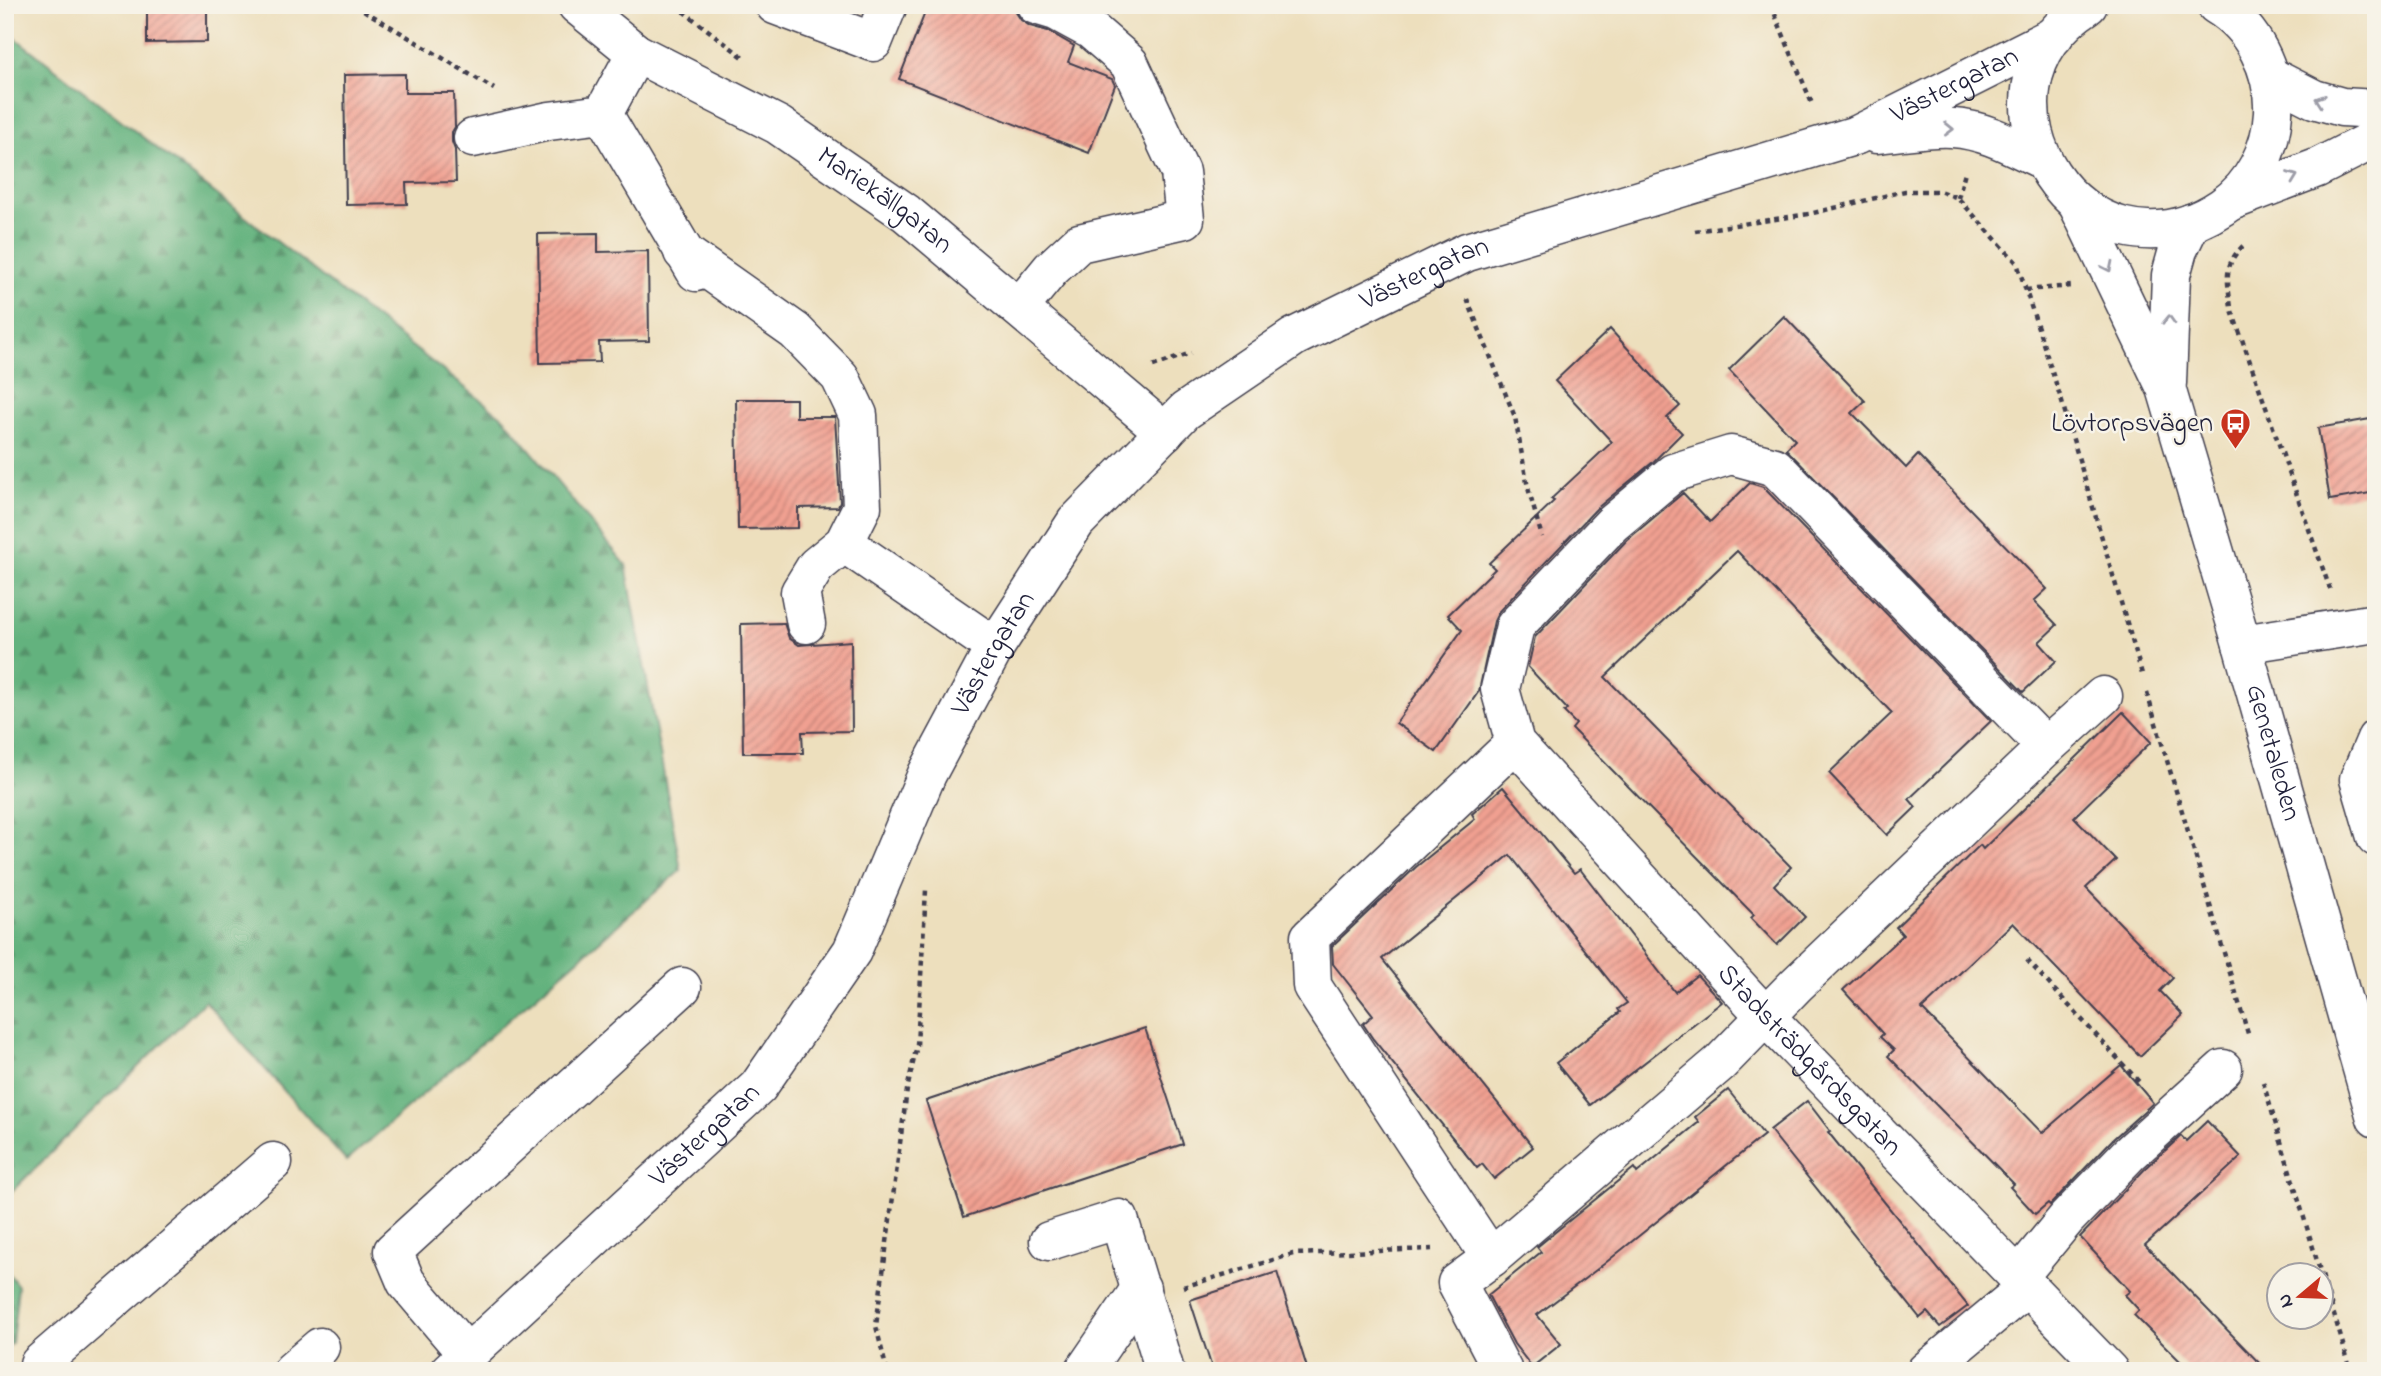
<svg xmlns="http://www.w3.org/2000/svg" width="2381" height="1376" viewBox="0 0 2381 1376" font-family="'Indie Flower',sans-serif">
  <defs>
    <pattern id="forest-firs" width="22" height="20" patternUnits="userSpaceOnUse" patternTransform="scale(1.75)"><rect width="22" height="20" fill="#64b27e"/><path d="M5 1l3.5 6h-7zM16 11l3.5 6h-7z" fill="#529068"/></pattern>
    <pattern id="building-hatch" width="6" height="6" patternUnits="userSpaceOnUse" patternTransform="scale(1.75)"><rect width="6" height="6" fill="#f1a091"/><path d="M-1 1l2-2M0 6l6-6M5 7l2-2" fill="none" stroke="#c38278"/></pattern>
  </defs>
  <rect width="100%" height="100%" fill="#f7f3e8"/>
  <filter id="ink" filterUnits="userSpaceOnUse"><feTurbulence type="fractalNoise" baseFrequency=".0143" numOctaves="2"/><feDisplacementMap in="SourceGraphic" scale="14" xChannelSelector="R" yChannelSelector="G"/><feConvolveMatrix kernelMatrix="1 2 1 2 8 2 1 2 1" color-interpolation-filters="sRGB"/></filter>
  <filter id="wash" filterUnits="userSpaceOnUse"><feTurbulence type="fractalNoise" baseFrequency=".00686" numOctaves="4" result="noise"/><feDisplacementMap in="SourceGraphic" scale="28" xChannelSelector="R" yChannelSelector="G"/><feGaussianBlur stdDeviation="1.57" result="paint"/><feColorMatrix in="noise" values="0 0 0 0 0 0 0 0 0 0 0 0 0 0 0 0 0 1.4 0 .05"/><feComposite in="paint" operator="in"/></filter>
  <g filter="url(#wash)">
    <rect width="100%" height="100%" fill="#eddfbd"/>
    <!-- forest -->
    <g fill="url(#forest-firs)" stroke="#436a5c" stroke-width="2">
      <path d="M 5,30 L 504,418 L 626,565 L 681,870 L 346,1161 L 205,1001 L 5,1198 Z"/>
      <path d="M 5,1268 L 18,1286 L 12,1343 L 5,1349 Z"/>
    </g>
    <g id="blocks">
      <!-- building -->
      <g fill="url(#building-hatch)">
        <path d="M 147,5 L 207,5 L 207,42 L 147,43 Z"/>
        <path d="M 928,5 L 1015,5 L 1015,11 L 1021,20 L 1030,26 L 1048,31 L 1074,46 L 1068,62 L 1112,79 L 1115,85 L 1089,153 L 899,79 Z"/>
        <path d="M 405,74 L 405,93 L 454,93 L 455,127 L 452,132 L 452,142 L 455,150 L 456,182 L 406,183 L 407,204 L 346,205 L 344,75 Z"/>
        <path d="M 598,233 L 598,252 L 648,251 L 649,341 L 599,342 L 600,362 L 540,363 L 538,234 Z"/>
        <path d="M 1784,316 L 1865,401 L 1852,413 L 1906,468 L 1918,455 L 2047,589 L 2034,601 L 2057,625 L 2039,642 L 2056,661 L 2023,692 L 1786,449 L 1795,440 L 1729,370 Z"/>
        <path d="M 1610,329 L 1680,406 L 1667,418 L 1682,433 L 1653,462 L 1596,509 L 1499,611 L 1494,621 L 1479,691 L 1436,752 L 1396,723 L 1462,630 L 1448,615 L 1495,569 L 1489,563 L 1554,501 L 1551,499 L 1612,442 L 1555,381 Z"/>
        <path d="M 736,399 L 796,399 L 796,417 L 835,417 L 840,502 L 838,507 L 798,508 L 798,528 L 738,529 Z"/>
        <path d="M 2376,418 L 2376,492 L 2330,500 L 2318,428 Z"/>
        <path d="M 1750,483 L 1763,487 L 1991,721 L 1909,799 L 1916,807 L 1887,835 L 1829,773 L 1892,713 L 1737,551 L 1605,677 L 1791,867 L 1774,885 L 1805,917 L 1777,945 L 1751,918 L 1754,915 L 1572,729 L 1576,724 L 1564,712 L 1567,709 L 1528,667 L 1535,637 L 1627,540 L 1683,493 L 1710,522 Z"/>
        <path d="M 784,623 L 789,638 L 799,645 L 851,641 L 852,731 L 802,732 L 803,753 L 743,753 L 741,624 Z"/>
        <path d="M 2123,712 L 2151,742 L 2074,817 L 2116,860 L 2086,888 L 2173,978 L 2160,991 L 2183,1015 L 2140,1056 L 2013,923 L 1922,1009 L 2042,1133 L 2121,1065 L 2153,1103 L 2113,1139 L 2050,1205 L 2048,1203 L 2035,1214 L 2010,1187 L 2014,1184 L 1888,1056 L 1894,1050 L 1880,1037 L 1883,1034 L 1843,990 L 1903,935 L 1896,927 L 1980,845 L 1983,849 Z"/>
        <path d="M 1503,787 L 1574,873 L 1580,869 L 1675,992 L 1697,975 L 1722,1002 L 1590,1105 L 1556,1063 L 1620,1012 L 1618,1009 L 1627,1003 L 1510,855 L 1382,959 L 1533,1147 L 1494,1179 L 1482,1164 L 1477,1168 L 1373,1039 L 1363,1024 L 1373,1015 L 1333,964 L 1332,946 L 1416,867 L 1475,819 L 1472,814 Z"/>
        <path d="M 1145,1028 L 1183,1144 L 964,1217 L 926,1101 Z"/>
        <path d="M 1728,1090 L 1764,1135 L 1604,1264 L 1537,1315 L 1561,1344 L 1532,1367 L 1514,1344 L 1488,1295 L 1541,1252 L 1537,1247 L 1565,1224 L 1634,1168 L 1637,1173 L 1699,1122 L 1695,1117 Z"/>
        <path d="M 1807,1101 L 1830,1131 L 1828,1132 L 1968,1306 L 1940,1327 L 1927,1312 L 1920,1318 L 1770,1130 Z"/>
        <path d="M 2207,1121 L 2241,1157 L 2145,1245 L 2267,1371 L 2190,1371 L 2134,1315 L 2139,1310 L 2125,1295 L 2130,1291 L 2080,1237 L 2144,1170 L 2181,1136 L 2186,1141 Z"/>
        <path d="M 1277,1272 L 1308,1371 L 1213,1371 L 1190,1300 Z"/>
      </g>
    </g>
  </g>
  <g filter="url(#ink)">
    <use href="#blocks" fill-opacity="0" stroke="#403e4e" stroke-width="2"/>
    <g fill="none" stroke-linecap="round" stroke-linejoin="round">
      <defs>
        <g id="minor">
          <path id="s1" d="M 577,5 L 636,53 L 778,125 L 906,213 L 1165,432"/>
          <path d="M 775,5 L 873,42 L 888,5"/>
          <path d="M 603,114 L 696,272"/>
          <path d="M 1876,134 C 1901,132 1929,126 1953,128 C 1985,130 2013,146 2041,159"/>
          <path d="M 473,138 L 549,121 L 603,114 L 636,53"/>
          <path d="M 683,252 L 795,331 L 840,377 L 858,415 L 862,507 L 844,543 L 816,566 L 800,592 L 806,624"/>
          <path d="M 1019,308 L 1051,269 L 1079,243 L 1185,219 L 1180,172 L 1129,63 L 1091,30 L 1056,11 L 1036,5"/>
          <path d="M 844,543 L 995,647"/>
          <path d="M 2242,644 L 2376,623"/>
          <path d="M 2376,739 L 2359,779 L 2376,837"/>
          <path id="s2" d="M 2046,747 L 1775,467 L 1731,455 L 1673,473 L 1612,524 L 1515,626 L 1500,689 L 1515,743 L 1766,1017 L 2109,1371"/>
          <path d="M 1049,1241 L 1119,1219 L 1165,1371"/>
          <path d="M 1491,1258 L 1312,986 L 1310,937 L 1515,743"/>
          <path d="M 2019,1276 L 2067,1218 L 2129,1154 L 2223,1069"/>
          <path d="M 467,1354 L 406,1282 L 393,1251 L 682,987"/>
          <path d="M 39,1364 L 273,1162"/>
          <path d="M 292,1371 L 320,1347"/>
          <path id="s3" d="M 449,1371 L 758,1087 L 852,951 L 927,774 L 995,647 L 1076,522 L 1185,411 L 1294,337 L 1467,252 L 1857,135 L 2054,36"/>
          <path d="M 1084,1371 L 1141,1288"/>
          <path d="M 1503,1371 L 1457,1283 L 1491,1258 L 1720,1063 L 1796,985 L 2046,747 L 2103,696"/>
          <path d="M 1926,1371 L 2027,1287"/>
        </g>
        <g id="major">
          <path d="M 2088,5 C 1950,94 2084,299 2222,207 C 2253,186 2271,150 2273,113 C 2275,71 2253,27 2216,5"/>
          <path d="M 2269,76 L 2314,99 L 2342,107 L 2376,109"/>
          <path d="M 2231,201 L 2317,168 L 2376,138"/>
          <path id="s4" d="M 2078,205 L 2166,388 L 2242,644 L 2376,1118"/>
          <path d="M 2167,383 L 2171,275 L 2178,250 L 2191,223"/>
        </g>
      </defs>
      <!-- minor casing -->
      <use href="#minor" stroke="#403e4e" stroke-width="41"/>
      <!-- major casing -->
      <use href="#major" stroke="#403e4e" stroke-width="41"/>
      <!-- path -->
      <g stroke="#403e4e" stroke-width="4.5" stroke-dasharray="5 5" stroke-linecap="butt">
        <path d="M 355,5 L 494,89"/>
        <path d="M 675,5 L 743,57"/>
        <path d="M 1771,5 L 1813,106"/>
        <path d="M 1958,198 L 1965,172"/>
        <path d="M 1695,231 L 1809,214 L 1905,191 L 1939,191 L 1958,198 L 2017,263 L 2062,402 L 2142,674"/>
        <path d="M 2243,246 C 2222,266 2228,281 2231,308 L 2330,589"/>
        <path d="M 2026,290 L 2071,286"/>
        <path d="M 1467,299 L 1515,417 L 1528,488 L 1542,537"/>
        <path d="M 1153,366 L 1191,353"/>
        <path d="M 2147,693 L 2249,1037"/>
        <path d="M 2027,960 L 2142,1085"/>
        <path d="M 2263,1082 L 2321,1274"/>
        <path d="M 2322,1275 L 2351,1371"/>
        <path d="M 1183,1287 L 1293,1254 L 1432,1249"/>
        <path d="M 887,1371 L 876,1326 L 907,1090 L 917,1045 L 926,890"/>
      </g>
      <!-- minor -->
      <use href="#minor" stroke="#fff" stroke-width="38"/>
      <!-- major -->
      <use href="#major" stroke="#fff" stroke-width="38"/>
    </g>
    <!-- one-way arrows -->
    <defs><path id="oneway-chevron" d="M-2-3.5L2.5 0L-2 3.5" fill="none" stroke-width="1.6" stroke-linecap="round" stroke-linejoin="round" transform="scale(1.75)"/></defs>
    <g stroke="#9c9ca7">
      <use href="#oneway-chevron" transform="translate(2320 100) rotate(-161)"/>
      <use href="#oneway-chevron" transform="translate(1949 129) rotate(1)"/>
      <use href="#oneway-chevron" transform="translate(2293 177) rotate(-21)"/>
      <use href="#oneway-chevron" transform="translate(2108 267) rotate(64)"/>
      <use href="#oneway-chevron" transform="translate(2169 320) rotate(-88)"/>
    </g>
  </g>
  <!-- icons -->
  <defs>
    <symbol id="bus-pin" viewBox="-11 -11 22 30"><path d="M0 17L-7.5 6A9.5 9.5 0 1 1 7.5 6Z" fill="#c8321e" stroke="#f7f3e8"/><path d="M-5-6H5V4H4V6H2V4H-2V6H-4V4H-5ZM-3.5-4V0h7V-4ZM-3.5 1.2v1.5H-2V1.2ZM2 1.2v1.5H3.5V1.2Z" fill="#fff"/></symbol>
  </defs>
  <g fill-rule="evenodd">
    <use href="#bus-pin" x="2218" y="406" width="35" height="47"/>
  </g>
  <g text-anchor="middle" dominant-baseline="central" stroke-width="5" stroke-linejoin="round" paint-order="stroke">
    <!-- street labels -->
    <g font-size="28" fill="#22223b" stroke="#f7f3e8">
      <text stroke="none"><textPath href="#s3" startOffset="2067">Västergatan</textPath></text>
      <text stroke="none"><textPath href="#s1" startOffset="366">Mariekällgatan</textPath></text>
      <text stroke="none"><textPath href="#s3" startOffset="1503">Västergatan</textPath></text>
      <text stroke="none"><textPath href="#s3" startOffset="915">Västergatan</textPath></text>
      <text stroke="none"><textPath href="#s4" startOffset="583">Genetaleden</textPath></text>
      <text stroke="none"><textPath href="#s2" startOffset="1270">Stadsträdgårdsgatan</textPath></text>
      <text stroke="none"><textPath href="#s3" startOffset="348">Västergatan</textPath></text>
    </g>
    <!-- poi labels -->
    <g font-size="28" fill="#22223b" stroke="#f7f3e8" text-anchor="end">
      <text x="2213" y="424">Lövtorpsvägen</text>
    </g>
  </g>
  <!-- margin -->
  <rect width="2381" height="1376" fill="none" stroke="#f7f3e8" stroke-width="28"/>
  <!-- north arrow -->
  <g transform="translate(2300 1296) rotate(251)"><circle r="33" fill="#f7f3e8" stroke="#a29fa3" stroke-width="2"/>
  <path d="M0-5L12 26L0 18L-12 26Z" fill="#c8321e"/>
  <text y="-10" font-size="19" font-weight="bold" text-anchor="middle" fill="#22223b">N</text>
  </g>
</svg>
